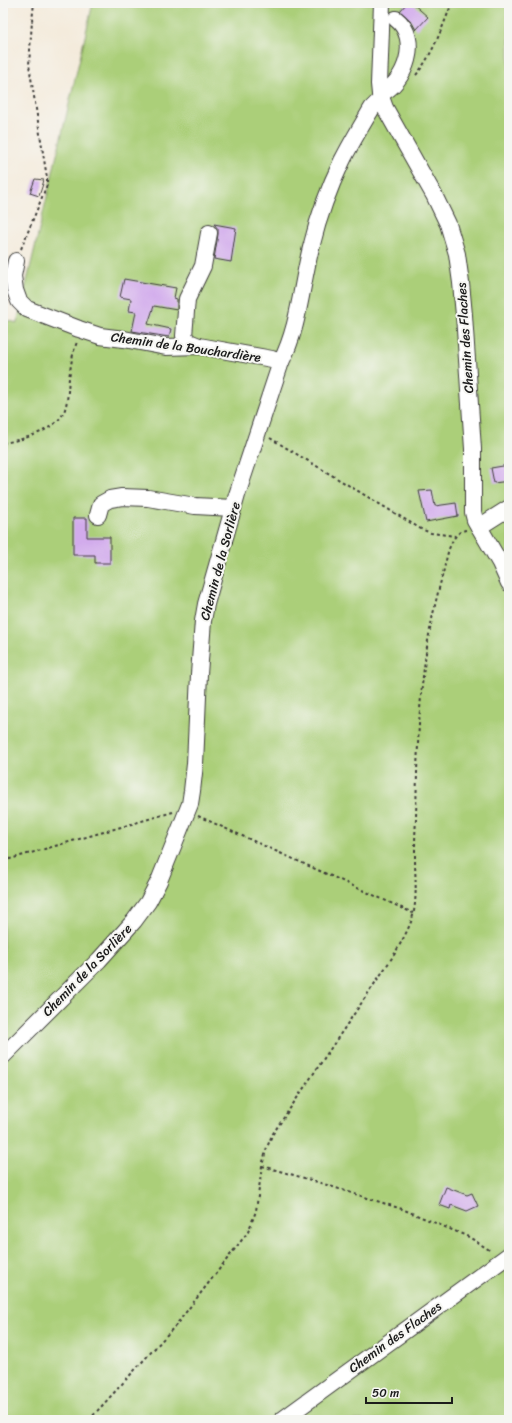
<svg xmlns="http://www.w3.org/2000/svg" width="512" height="1423" viewBox="0 0 512 1423" font-family="Sriracha,sans-serif">
  <rect width="100%" height="100%" fill="#f6f6f2"/>
  <filter id="ink" filterUnits="userSpaceOnUse"><feTurbulence type="fractalNoise" baseFrequency=".025" numOctaves="2"/><feDisplacementMap in="SourceGraphic" scale="8" xChannelSelector="R" yChannelSelector="G"/><feConvolveMatrix kernelMatrix="1 2 1 2 8 2 1 2 1" color-interpolation-filters="sRGB"/></filter>
  <filter id="wash" filterUnits="userSpaceOnUse"><feTurbulence type="fractalNoise" baseFrequency=".012" numOctaves="4" result="noise"/><feDisplacementMap in="SourceGraphic" scale="16" xChannelSelector="R" yChannelSelector="G"/><feGaussianBlur stdDeviation="0.9" result="paint"/><feColorMatrix in="noise" values="0 0 0 0 0 0 0 0 0 0 0 0 0 0 0 0 0 1.4 0 .05"/><feComposite in="paint" operator="in"/></filter>
  <g filter="url(#wash)">
    <rect width="100%" height="100%" fill="#f4ebdc"/>
    <!-- green -->
    <path fill="#abcf79" stroke="#64764a" d="M 93,3 L 509,3 L 509,1420 L 3,1420 L 3,319 L 17,323 Z"/>
    <g id="blocks">
      <!-- building -->
      <g fill="#d2abec">
        <path d="M 407,3 L 412,3 L 428,17 L 416,30 L 411,21 L 400,11 Z"/>
        <path d="M 35,179 L 44,180 L 42,187 L 39,196 L 30,193 Z"/>
        <path d="M 214,224 L 236,228 L 231,262 L 214,259 L 218,234 L 218,229 Z"/>
        <path d="M 124,279 L 176,288 L 174,298 L 177,299 L 177,310 L 154,306 L 148,324 L 171,329 L 169,337 L 132,331 L 136,312 L 129,311 L 131,299 L 120,297 Z"/>
        <path d="M 509,465 L 509,481 L 494,483 L 491,468 Z"/>
        <path d="M 432,490 L 435,506 L 456,503 L 458,516 L 426,522 L 419,491 Z"/>
        <path d="M 73,518 L 87,518 L 87,537 L 110,537 L 110,563 L 95,563 L 95,555 L 73,555 Z"/>
        <path d="M 446,1187 L 467,1195 L 472,1193 L 478,1206 L 467,1211 L 451,1205 L 450,1209 L 439,1205 Z"/>
      </g>
    </g>
  </g>
  <g filter="url(#ink)">
    <use href="#blocks" fill-opacity="0" stroke="#3c3b39" stroke-width="1"/>
    <g fill="none" stroke-linecap="round" stroke-linejoin="round">
      <defs>
        <g id="minor">
          <path d="M 382,3 L 379,84 L 380,94 L 385,108 L 434,195 L 448,224 L 457,254 L 461,283 L 464,315 L 473,449 L 473,512 L 475,520 L 500,563 L 509,583"/>
          <path d="M 380,94 C 406,83 421,38 396,19"/>
          <path d="M 16,261 L 13,276 L 15,290 L 19,301 L 27,309 L 79,329 L 100,336 L 124,339 L 166,347 L 199,346 L 272,359 L 281,362"/>
          <path d="M 199,346 L 189,342 L 184,336 L 187,299 L 203,266 L 209,233"/>
          <path d="M 98,515 L 101,504 L 110,499 L 122,497 L 148,498 L 195,506 L 233,508"/>
          <path d="M 479,527 L 509,508"/>
          <path d="M 3,1056 L 99,960 L 134,921 L 148,902 L 159,881 L 182,824 L 190,804 L 192,791 L 195,764 L 199,674 L 203,621 L 206,604 L 237,495 L 281,362 C 300,325 301,284 312,244 C 319,215 329,188 342,161 C 351,143 362,125 372,108 L 377,103 L 382,101"/>
          <path d="M 282,1420 L 509,1255"/>
        </g>
      </defs>
      <!-- minor casing -->
      <use href="#minor" stroke="#3c3b39" stroke-width="18"/>
      <!-- path -->
      <g stroke="#3c3b39" stroke-width="2" stroke-dasharray="3 3" stroke-linecap="butt">
        <path d="M 416,75 C 433,54 442,28 452,3"/>
        <path d="M 21,249 L 47,185 L 47,178 L 29,65 L 32,21 L 34,3"/>
        <path d="M 270,438 L 421,529 L 431,533 L 455,536"/>
        <path d="M 3,443 C 22,440 55,431 64,412 C 68,402 68,389 69,378 C 71,366 72,354 77,342"/>
        <path d="M 198,816 L 413,913"/>
        <path d="M 3,861 L 173,812"/>
        <path d="M 262,1166 L 311,1180 L 402,1209 L 469,1237 L 491,1251"/>
        <path d="M 89,1420 L 176,1325 L 248,1232 L 256,1211 L 262,1166 L 266,1150 L 272,1135 L 394,955 C 401,942 411,927 414,911 C 417,893 415,875 415,857 C 415,844 415,832 416,820 C 417,765 418,708 426,653 C 430,626 436,599 443,573 C 447,559 449,533 466,530"/>
      </g>
      <!-- minor -->
      <use href="#minor" stroke="#fff" stroke-width="16"/>
    </g>
  </g>
  <g text-anchor="middle" dominant-baseline="central" stroke-width="4" stroke-linejoin="round" paint-order="stroke">
    <!-- street labels -->
    <g font-size="13" fill="#1c1c1c" stroke="#f6f6f2">
      <text transform="translate(465 338) rotate(-94)">Chemin des Flaches</text>
      <text transform="translate(186 347) rotate(8)">Chemin de la Bouchardière</text>
      <text transform="translate(220 561) rotate(-75)">Chemin de la Sorlière</text>
      <text transform="translate(87 970) rotate(-46)">Chemin de la Sorlière</text>
      <text transform="translate(395 1337) rotate(-36)">Chemin des Flaches</text>
    </g>
  </g>
  <!-- margin -->
  <rect width="512" height="1423" fill="none" stroke="#f6f6f2" stroke-width="16"/>
  <!-- scale -->
  <path d="M366 1397v6h86v-6" fill="none" stroke="#1c1c1c" stroke-width="2"/>
  <text x="372" y="1397" font-size="12" fill="#1c1c1c" stroke="#f6f6f2" stroke-width="3" paint-order="stroke">50 m</text>
</svg>
